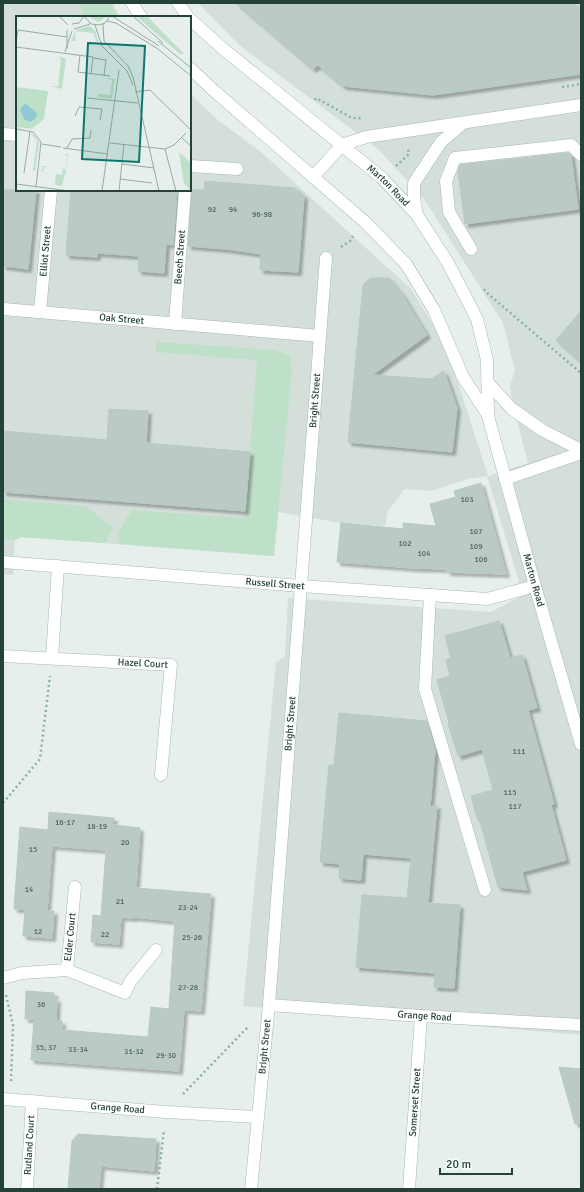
<svg xmlns="http://www.w3.org/2000/svg" width="584" height="1192" viewBox="0 0 584 1192" font-family="Signika,sans-serif">
  <defs>
    <filter id="shadow"><feDropShadow dx="3.5" dy="3.5" stdDeviation="1" flood-color="#0004"/></filter>
  </defs>
  <rect width="100%" height="100%" fill="#e6efeb"/>
  <!-- built -->
  <path fill="#d4dfda" d="M 3,3 L 113,3 L 119,17 L 17,17 L 17,190 L 190,190 L 190,94 L 219,121 L 261,152 L 411,289 L 433,324 L 451,361 L 488,476 L 528,463 L 512,402 L 510,385 L 515,371 L 503,323 L 424,199 L 378,149 L 239,45 L 198,3 L 581,3 L 581,1035 L 243,1006 L 276,662 L 285,657 L 288,598 L 491,612 L 523,595 L 487,476 L 468,479 L 431,491 L 405,489 L 388,511 L 385,526 L 341,523 L 278,512 L 274,556 L 21,537 L 15,540 L 13,575 L 3,574 Z"/>
  <!-- green -->
  <g fill="#bfe0c8">
    <path d="M 80,3 L 110,3 L 119,17 L 85,17 L 83,14 Z"/>
    <path d="M 156,342 L 274,350 L 290,355 L 292,370 L 274,556 L 120,544 L 118,534 L 124,522 L 132,510 L 245,518 L 257,360 L 156,352 Z"/>
    <path d="M 3,499 L 85,506 L 113,527 L 105,543 L 21,537 L 15,540 L 3,539 Z"/>
  </g>
  <!-- building -->
  <g fill="#bbcac4" stroke="#b8c9c2" filter="url(#shadow)">
    <path d="M 236,3 L 573,3 L 581,8 L 581,74 L 433,95 L 343,86 L 318,65 L 313,69 Z"/>
    <path d="M 568,153 L 571,155 L 578,209 L 465,224 L 458,172 L 460,165 Z"/>
    <path d="M 205,181 L 295,188 L 304,196 L 298,272 L 260,270 L 261,254 L 226,249 L 188,246 L 192,190 L 204,190 Z"/>
    <path d="M 3,190 L 36,190 L 28,269 L 3,266 Z"/>
    <path d="M 71,190 L 177,190 L 173,245 L 166,244 L 164,273 L 138,271 L 139,256 L 97,253 L 97,257 L 66,255 Z"/>
    <path d="M 370,278 L 389,278 L 402,294 L 427,335 L 372,375 L 431,379 L 444,371 L 457,408 L 452,452 L 348,442 L 363,285 Z"/>
    <path d="M 581,311 L 581,362 L 556,340 Z"/>
    <path d="M 109,409 L 148,411 L 146,443 L 250,452 L 245,511 L 3,492 L 3,431 L 107,440 Z"/>
    <path d="M 481,483 L 506,574 L 447,572 L 447,569 L 413,568 L 337,562 L 341,523 L 403,529 L 403,523 L 436,526 L 430,504 L 456,497 L 454,491 Z"/>
    <path d="M 499,621 L 510,658 L 522,655 L 537,708 L 528,710 L 554,804 L 551,805 L 566,860 L 522,872 L 527,890 L 498,887 L 480,821 L 478,821 L 471,796 L 493,790 L 482,749 L 458,756 L 448,723 L 449,723 L 437,680 L 450,676 L 446,660 L 451,658 L 445,636 Z"/>
    <path d="M 339,713 L 427,721 L 435,750 L 430,807 L 437,805 L 428,903 L 460,905 L 454,988 L 434,987 L 435,973 L 356,967 L 362,895 L 407,898 L 411,858 L 363,854 L 361,880 L 339,878 L 340,864 L 320,862 L 329,765 L 334,765 Z"/>
    <path d="M 49,812 L 114,818 L 113,825 L 140,828 L 136,888 L 211,894 L 201,1011 L 172,1009 L 184,1010 L 179,1071 L 31,1060 L 34,1019 L 25,1019 L 26,991 L 54,993 L 54,999 L 57,999 L 56,1021 L 62,1021 L 62,1030 L 148,1037 L 151,1007 L 169,1009 L 175,921 L 133,917 L 133,918 L 121,917 L 119,944 L 91,942 L 93,915 L 101,916 L 106,850 L 52,846 L 47,911 L 54,911 L 52,938 L 23,936 L 25,909 L 14,909 L 20,827 L 48,830 Z"/>
    <path d="M 559,1067 L 581,1069 L 581,1123 L 575,1124 Z"/>
    <path d="M 78,1134 L 156,1139 L 154,1171 L 101,1166 L 99,1189 L 68,1189 L 72,1141 Z"/>
  </g>
  <g fill="none" stroke-linecap="round" stroke-linejoin="round">
    <defs>
      <g id="minor">
        <path d="M 132,3 L 141,17"/>
        <path d="M 178,3 L 188,17"/>
        <path id="s1" d="M 190,19 L 221,47 L 382,178 L 417,215 L 448,263 L 477,319 L 487,360 L 488,416 L 535,586 L 581,744"/>
        <path d="M 190,68 L 212,89 L 365,222 L 406,264 L 434,310 L 463,377 L 488,415"/>
        <path d="M 3,134 L 17,135"/>
        <path d="M 190,166 L 237,169"/>
        <path d="M 313,177 L 342,145 L 366,137 L 581,105"/>
        <path d="M 417,215 L 414,198 L 414,183 L 441,142 L 463,123"/>
        <path d="M 471,249 L 449,212 L 446,181 L 455,158 L 571,145 L 581,155"/>
        <path id="s2" d="M 3,309 L 320,336"/>
        <path id="s3" d="M 40,312 L 51,190"/>
        <path id="s4" d="M 175,324 L 185,190"/>
        <path d="M 488,383 L 512,409 L 542,430 L 581,450"/>
        <path d="M 505,479 L 581,453"/>
        <path id="s5" d="M 3,562 L 301,586 L 487,599 L 535,586"/>
        <path d="M 430,595 L 425,689 L 485,890"/>
        <path id="s6" d="M 3,656 L 171,665 L 161,775"/>
        <path d="M 52,658 L 58,566"/>
        <path d="M 67,970 L 125,993 L 130,982 L 156,950"/>
        <path id="s7" d="M 3,978 L 22,973 L 67,970 L 75,887"/>
        <path id="s8" d="M 269,1005 L 421,1016 L 581,1025"/>
        <path id="s9" d="M 3,1099 L 166,1112 L 257,1117"/>
        <path id="s10" d="M 27,1189 L 32,1101"/>
        <path id="s11" d="M 251,1189 L 269,1005 L 326,258"/>
        <path id="s12" d="M 409,1189 L 421,1016"/>
      </g>
    </defs>
    <!-- minor casing -->
    <use href="#minor" stroke="#a8b8b2" stroke-width="13"/>
    <!-- path -->
    <g stroke="#86b3a5" stroke-width="2.5" stroke-dasharray="2 3" stroke-linecap="butt">
      <path d="M 562,87 L 581,84"/>
      <path d="M 315,100 L 316,98 L 352,118 L 361,118"/>
      <path d="M 396,166 L 409,154 L 408,148"/>
      <path d="M 341,247 L 350,241 L 353,236"/>
      <path d="M 484,289 L 487,293 L 581,373"/>
      <path d="M 3,803 L 40,759 L 50,676"/>
      <path d="M 6,995 L 13,1025 L 11,1083"/>
      <path d="M 183,1094 L 248,1027"/>
      <path d="M 157,1189 L 164,1130"/>
    </g>
    <!-- minor -->
    <use href="#minor" stroke="#fff" stroke-width="12"/>
  </g>
  <g text-anchor="middle" dominant-baseline="central" stroke-width="4" stroke-linejoin="round" paint-order="stroke">
    <!-- number labels -->
    <g font-size="8" fill="#4a645c">
      <text x="212" y="209">92</text>
      <text x="233" y="209">94</text>
      <text x="262" y="214">96-98</text>
      <text x="467" y="499">103</text>
      <text x="476" y="531">107</text>
      <text x="405" y="543">102</text>
      <text x="476" y="546">109</text>
      <text x="424" y="553">104</text>
      <text x="481" y="559">106</text>
      <text x="519" y="751">111</text>
      <text x="510" y="792">115</text>
      <text x="515" y="806">117</text>
      <text x="65" y="822">16-17</text>
      <text x="97" y="826">18-19</text>
      <text x="125" y="842">20</text>
      <text x="33" y="849">15</text>
      <text x="29" y="889">14</text>
      <text x="120" y="901">21</text>
      <text x="188" y="907">23-24</text>
      <text x="38" y="931">12</text>
      <text x="105" y="934">22</text>
      <text x="192" y="937">25-26</text>
      <text x="188" y="987">27-28</text>
      <text x="41" y="1004">36</text>
      <text x="46" y="1047">35, 37</text>
      <text x="78" y="1049">33-34</text>
      <text x="134" y="1051">31-32</text>
      <text x="166" y="1055">29-30</text>
    </g>
    <!-- street labels -->
    <g font-size="10" fill="#24423a" stroke="#f7fbf9">
      <text stroke="none"><textPath href="#s1" startOffset="259">Marton Road</textPath></text>
      <text stroke="none"><textPath href="#s3" startOffset="61">Elliot Street</textPath></text>
      <text stroke="none"><textPath href="#s4" startOffset="67">Beech Street</textPath></text>
      <text stroke="none"><textPath href="#s2" startOffset="119">Oak Street</textPath></text>
      <text stroke="none"><textPath href="#s11" startOffset="791">Bright Street</textPath></text>
      <text stroke="none"><textPath href="#s1" startOffset="689">Marton Road</textPath></text>
      <text stroke="none"><textPath href="#s5" startOffset="273">Russell Street</textPath></text>
      <text stroke="none"><textPath href="#s6" startOffset="140">Hazel Court</textPath></text>
      <text stroke="none"><textPath href="#s11" startOffset="467">Bright Street</textPath></text>
      <text stroke="none"><textPath href="#s7" startOffset="98">Elder Court</textPath></text>
      <text stroke="none"><textPath href="#s8" startOffset="156">Grange Road</textPath></text>
      <text stroke="none"><textPath href="#s11" startOffset="143">Bright Street</textPath></text>
      <text stroke="none"><textPath href="#s12" startOffset="87">Somerset Street</textPath></text>
      <text stroke="none"><textPath href="#s9" startOffset="115">Grange Road</textPath></text>
      <text stroke="none"><textPath href="#s10" startOffset="44">Rutland Court</textPath></text>
    </g>
  </g>
  <!-- overview -->
  <g transform="translate(16 16)">
    <rect width="175" height="175" fill="#e6efeb"/>
    <path d="M 72,0 L 91,0 L 82,6 ZM 120,0 L 131,0 L 168,38 L 164,38 ZM 73,10 L 79,14 L 84,32 L 77,17 L 60,15 L 59,25 L 55,25 L 60,14 ZM 43,40 L 50,43 L 46,73 L 35,70 L 42,70 L 45,44 ZM 86,61 L 99,63 L 96,83 L 81,81 L 83,78 L 94,79 L 96,64 ZM 0,71 L 32,75 L 28,103 L 16,113 L 0,111 ZM 15,118 L 18,119 L 23,126 L 19,155 L 17,155 L 21,125 ZM 163,136 L 175,147 L 175,171 L 173,173 L 168,167 ZM 46,138 L 52,138 L 50,155 L 46,170 L 39,169 L 40,158 L 25,156 L 27,150 L 36,151 L 28,151 L 27,156 L 46,159 L 47,153 L 40,152 L 50,153 L 51,139 Z" fill="#bfe0c8"/>
    <path d="M 9,87 L 21,97 L 20,102 L 14,106 L 8,103 L 4,94 Z" fill="#8ec9d4"/>
    <path fill="none" stroke="#98aaa4" stroke-width="1" d="M 43,0 L 52,9M 68,0 L 75,8 L 83,9 L 89,7 L 94,0M 96,0 L 143,30M 117,0 L 147,27M 91,5 L 100,7 L 142,33 L 175,60M 56,8 L 63,7 L 68,0M 87,8 L 88,25 L 112,50 L 117,61 L 143,175M 79,9 L 86,30 L 111,55 L 117,69M 58,13 L 74,8M 142,25 L 175,52M 0,26 L 2,14 L 51,21M 0,31 L 77,41 L 75,58M 51,33 L 51,14M 49,36 L 56,15M 64,39 L 62,56 L 94,60M 77,42 L 90,44 L 88,60M 119,76 L 134,74 L 175,114M 71,82 L 122,87M 59,100 L 63,91 L 86,93 L 84,104M 0,113 L 17,116 L 25,126 L 20,171M 166,122 L 175,130M 94,127 L 149,133 L 158,129 L 170,117M 26,128 L 45,131M 47,132 L 92,138M 51,132 L 56,123 L 74,122 L 75,114M 149,133 L 160,175M 106,148 L 138,152M 8,157 L 14,115M 104,163 L 136,167M 0,168 L 53,175M 86,175 L 103,54M 103,175 L 108,128"/>
    <path fill="#0f766e" fill-opacity="0.15" stroke="#0f766e" stroke-width="2" d="M 72,27 L 129,30 L 123,146 L 66,143 Z"/>
    <rect width="175" height="175" fill="none" stroke="#24423a" stroke-width="2"/>
  </g>
  <!-- border -->
  <rect width="584" height="1192" fill="none" stroke="#24423a" stroke-width="8"/>
  <!-- scale -->
  <path d="M440 1168v6h72v-6" fill="none" stroke="#24423a" stroke-width="2"/>
  <text x="446" y="1168" font-size="12" fill="#24423a" stroke="#f7fbf9" stroke-width="3" paint-order="stroke">20 m</text>
</svg>
